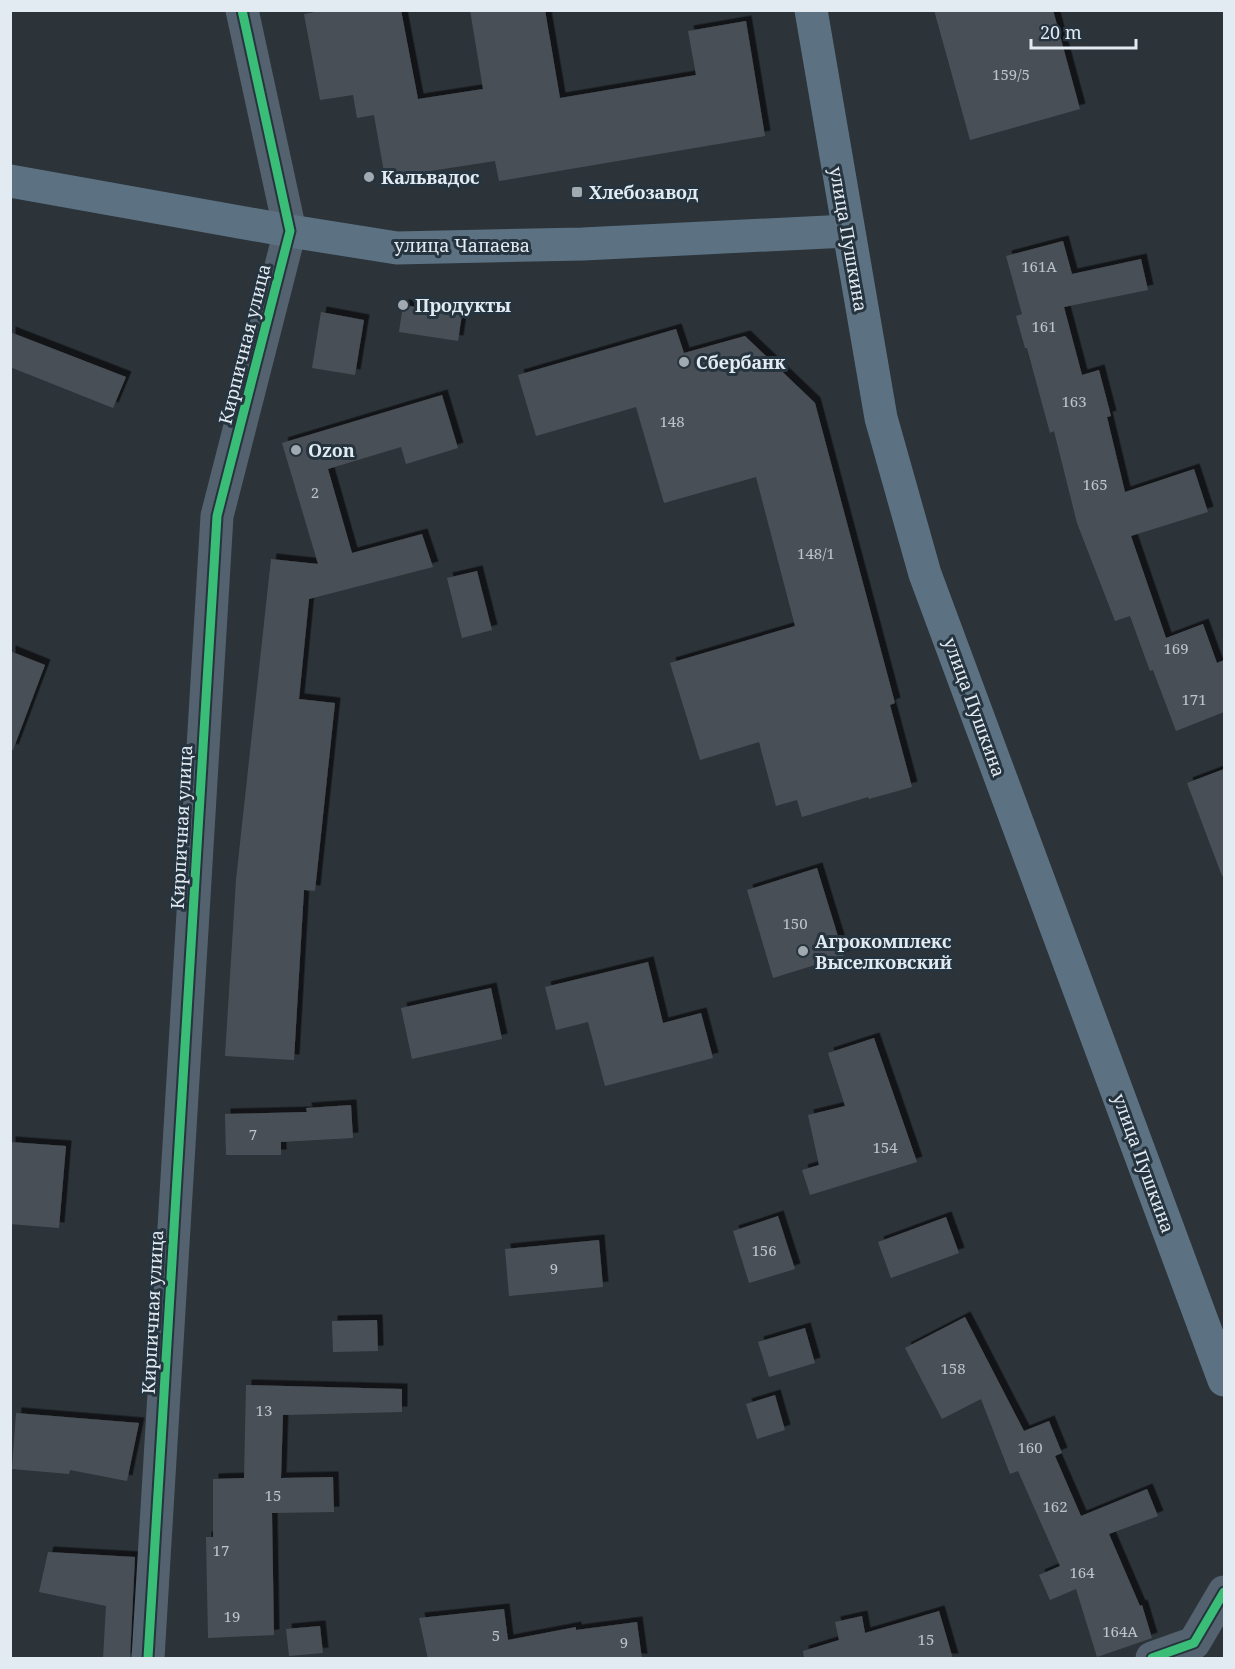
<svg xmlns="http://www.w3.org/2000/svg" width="1235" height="1669" viewBox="0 0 1235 1669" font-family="'Noto Serif',serif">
  <defs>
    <filter id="shadow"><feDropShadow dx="5.5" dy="-5.5" stdDeviation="0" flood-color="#0009"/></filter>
  </defs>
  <rect width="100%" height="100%" fill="#2c3339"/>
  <!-- building -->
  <g fill="#4a5056" filter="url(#shadow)">
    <path d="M 325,10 L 401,10 L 418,99 L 483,89 L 470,10 L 545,10 L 560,98 L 696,75 L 688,31 L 746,21 L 765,136 L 499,181 L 495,161 L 385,178 L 374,115 L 357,118 L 353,95 L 320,100 L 304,14 Z"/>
    <path d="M 934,10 L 1053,10 L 1080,109 L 970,140 Z"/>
    <path d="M 1063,241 L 1072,274 L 1141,259 L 1148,290 L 1064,307 L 1082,375 L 1099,370 L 1111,416 L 1107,417 L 1125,492 L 1194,469 L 1208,512 L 1131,536 L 1166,638 L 1203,624 L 1217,663 L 1224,660 L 1224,712 L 1176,731 L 1153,670 L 1150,671 L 1130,616 L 1115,621 L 1077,523 L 1054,431 L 1050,433 L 1027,348 L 1025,348 L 1016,316 L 1022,314 L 1006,256 Z"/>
    <path d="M 403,305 L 462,314 L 458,341 L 399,332 Z"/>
    <path d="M 321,312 L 364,320 L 355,375 L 312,368 Z"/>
    <path d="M 676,329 L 684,353 L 745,336 L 815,403 L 895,703 L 890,705 L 912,787 L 869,799 L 868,797 L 802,817 L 797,800 L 776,806 L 759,742 L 700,760 L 670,663 L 795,626 L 756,477 L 664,503 L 636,407 L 536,436 L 518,375 Z"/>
    <path d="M 10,332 L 126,377 L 113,408 L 10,367 Z"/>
    <path d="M 442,395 L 458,448 L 406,464 L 401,447 L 328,469 L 352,553 L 422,534 L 433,567 L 309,599 L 299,699 L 335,703 L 315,891 L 304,890 L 294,1060 L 225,1056 L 236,880 L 271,559 L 318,564 L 282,443 Z"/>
    <path d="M 477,571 L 492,630 L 462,638 L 447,578 Z"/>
    <path d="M 10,651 L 45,665 L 13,750 L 10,749 Z"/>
    <path d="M 1224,769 L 1224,875 L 1222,876 L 1187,783 Z"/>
    <path d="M 817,868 L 844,956 L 773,978 L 747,890 Z"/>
    <path d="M 648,962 L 663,1023 L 701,1013 L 713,1058 L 605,1086 L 588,1022 L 556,1030 L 545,987 Z"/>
    <path d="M 491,988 L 502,1039 L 412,1059 L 401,1008 Z"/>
    <path d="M 874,1038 L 917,1162 L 810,1195 L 802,1170 L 819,1165 L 808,1115 L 845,1106 L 828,1053 Z"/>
    <path d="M 351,1105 L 353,1138 L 281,1142 L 281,1155 L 226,1155 L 225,1114 L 307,1112 L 306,1108 Z"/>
    <path d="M 10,1142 L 66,1146 L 59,1228 L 10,1224 Z"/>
    <path d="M 778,1216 L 795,1269 L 749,1283 L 733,1231 Z"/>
    <path d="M 946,1217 L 959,1253 L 891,1278 L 878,1242 Z"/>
    <path d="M 599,1240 L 603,1287 L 509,1296 L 505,1249 Z"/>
    <path d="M 965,1317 L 1024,1431 L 1049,1421 L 1062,1453 L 1055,1456 L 1081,1516 L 1147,1489 L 1158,1516 L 1109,1534 L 1140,1606 L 1142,1605 L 1152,1638 L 1097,1657 L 1076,1589 L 1050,1600 L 1039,1575 L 1060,1566 L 1018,1471 L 1010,1474 L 981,1399 L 942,1419 L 905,1348 Z"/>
    <path d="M 377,1320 L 378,1351 L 333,1352 L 332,1321 Z"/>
    <path d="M 805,1328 L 815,1363 L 769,1377 L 758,1342 Z"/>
    <path d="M 246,1385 L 402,1389 L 402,1412 L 283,1415 L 281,1478 L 333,1477 L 334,1512 L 272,1513 L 274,1635 L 208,1638 L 206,1537 L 213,1537 L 213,1479 L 244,1478 Z"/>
    <path d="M 775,1395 L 785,1430 L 757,1439 L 746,1404 Z"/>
    <path d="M 16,1413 L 139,1423 L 127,1481 L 70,1470 L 69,1474 L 12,1469 Z"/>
    <path d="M 48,1552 L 135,1557 L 130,1659 L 103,1659 L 106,1606 L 39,1592 Z"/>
    <path d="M 504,1609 L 508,1640 L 576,1627 L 576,1630 L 637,1622 L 642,1659 L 428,1659 L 419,1618 Z"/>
    <path d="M 939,1611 L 953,1659 L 804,1659 L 803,1651 L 839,1640 L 835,1622 L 862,1616 L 865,1633 Z"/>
    <path d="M 320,1626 L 323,1653 L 289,1656 L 286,1629 Z"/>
  </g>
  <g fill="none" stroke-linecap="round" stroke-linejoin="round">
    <!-- minor -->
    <g stroke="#53626e" stroke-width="33">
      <path d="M 148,1658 L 217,516 L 290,231 L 242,10"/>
      <path d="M 1152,1658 L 1194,1643 L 1224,1592"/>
    </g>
    <!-- major -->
    <g stroke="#5c7283" stroke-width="33">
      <path d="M 811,10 L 881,418 L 925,574 L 1224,1380"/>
      <path d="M 10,181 L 290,231 L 397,248 L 583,244 L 847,231"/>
    </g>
    <defs>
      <g id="cycleway">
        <path d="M 148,1658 L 217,516 L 290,231 L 242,10"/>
        <path d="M 1152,1658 L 1194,1643 L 1224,1592"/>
      </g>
    </defs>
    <!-- cycleway casing -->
    <use href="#cycleway" stroke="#26343f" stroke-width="13"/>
    <!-- cycleway -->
    <use href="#cycleway" stroke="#3abd76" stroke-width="9"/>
  </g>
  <!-- markers -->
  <g fill="#a2aab1" stroke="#26343f" stroke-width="2">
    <circle cx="369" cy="177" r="6"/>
    <rect x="571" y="186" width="12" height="12" rx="3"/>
    <circle cx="403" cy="305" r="6"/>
    <circle cx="684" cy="362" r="6"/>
    <circle cx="296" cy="450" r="6"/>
    <circle cx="803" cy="951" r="6"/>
  </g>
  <g text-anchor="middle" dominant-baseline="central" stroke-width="6" stroke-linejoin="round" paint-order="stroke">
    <!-- number labels -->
    <g font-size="15" fill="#bcc4cb">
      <text x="1011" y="74">159/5</text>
      <text x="1039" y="266">161А</text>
      <text x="1044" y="326">161</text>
      <text x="1074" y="401">163</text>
      <text x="672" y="421">148</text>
      <text x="1095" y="484">165</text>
      <text x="315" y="492">2</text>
      <text x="816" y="553">148/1</text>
      <text x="1176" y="648">169</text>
      <text x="1194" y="699">171</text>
      <text x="795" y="923">150</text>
      <text x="253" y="1134">7</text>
      <text x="885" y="1147">154</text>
      <text x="764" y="1250">156</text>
      <text x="554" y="1268">9</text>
      <text x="953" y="1368">158</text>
      <text x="264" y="1410">13</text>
      <text x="1030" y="1447">160</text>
      <text x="273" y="1495">15</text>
      <text x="1055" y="1506">162</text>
      <text x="221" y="1550">17</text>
      <text x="1082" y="1572">164</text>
      <text x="232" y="1616">19</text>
      <text x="1120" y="1631">164А</text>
      <text x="496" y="1635">5</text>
      <text x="926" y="1639">15</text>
      <text x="624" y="1642">9</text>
    </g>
    <!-- poi labels -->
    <g font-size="18" font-weight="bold" fill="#e2eaf2" stroke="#26343f" text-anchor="start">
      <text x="381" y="177">Кальвадос</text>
      <text x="589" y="192">Хлебозавод</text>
      <text x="415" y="305">Продукты</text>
      <text x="696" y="362">Сбербанк</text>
      <text x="308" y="450">Ozon</text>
      <text x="815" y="941">Агрокомплекс<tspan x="815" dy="21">Выселковский</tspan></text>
    </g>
    <!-- street labels -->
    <g font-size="18" fill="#e2eaf2" stroke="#26343f">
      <text transform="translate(849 239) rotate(80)">улица Пушкина</text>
      <text x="462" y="245">улица Чапаева</text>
      <text transform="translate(244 344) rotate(-76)">Кирпичная улица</text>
      <text transform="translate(975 707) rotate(70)">улица Пушкина</text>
      <text transform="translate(181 827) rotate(-87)">Кирпичная улица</text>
      <text transform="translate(1144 1163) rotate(70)">улица Пушкина</text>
      <text transform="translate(152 1312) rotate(-87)">Кирпичная улица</text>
    </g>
  </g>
  <!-- border -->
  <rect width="1235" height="1669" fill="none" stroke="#e2eaf2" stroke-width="24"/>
  <!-- scale -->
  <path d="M1031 39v9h105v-9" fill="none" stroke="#e2eaf2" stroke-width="3"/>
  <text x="1040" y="39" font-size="18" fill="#e2eaf2" stroke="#26343f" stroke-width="4.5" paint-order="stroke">20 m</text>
</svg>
